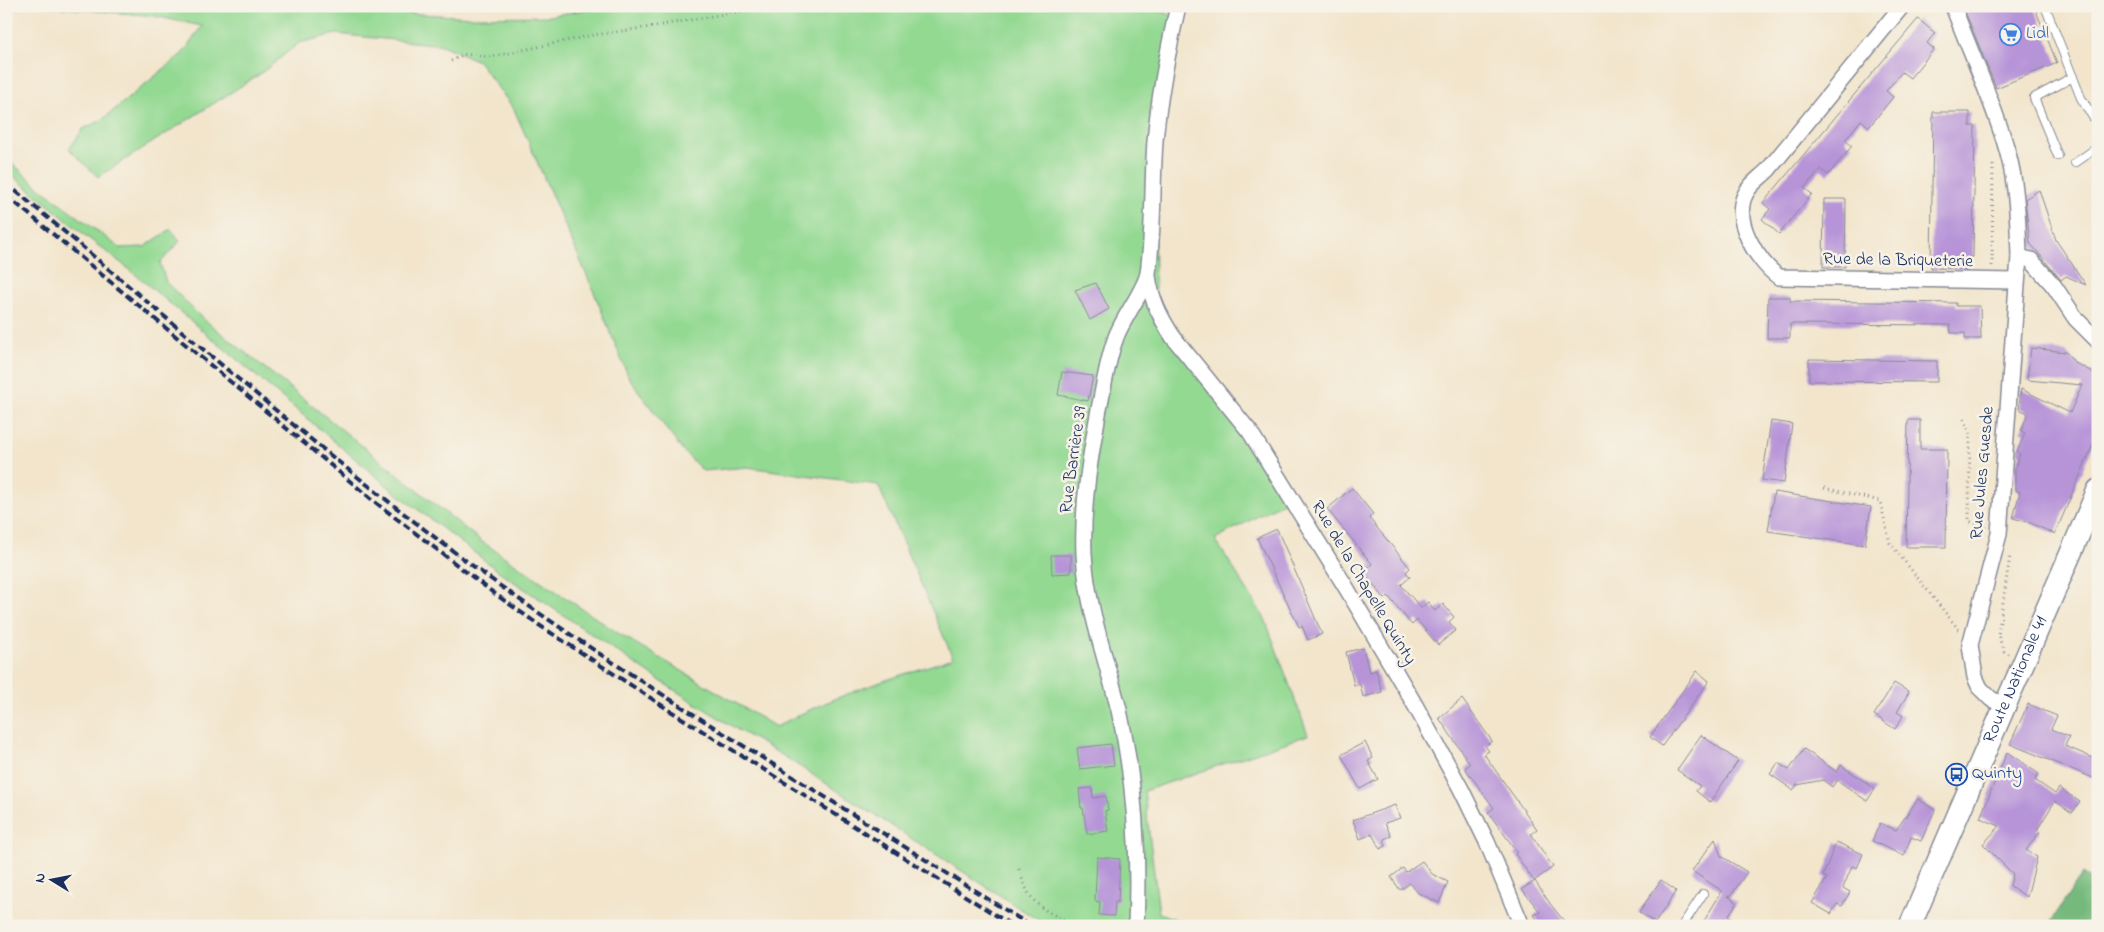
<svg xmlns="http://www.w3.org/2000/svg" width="2104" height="932" viewBox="0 0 2104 932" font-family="'Indie Flower',sans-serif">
  <rect width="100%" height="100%" fill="#f7f3e8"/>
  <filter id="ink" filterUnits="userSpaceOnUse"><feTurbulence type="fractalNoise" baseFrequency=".02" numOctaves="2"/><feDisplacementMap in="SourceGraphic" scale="10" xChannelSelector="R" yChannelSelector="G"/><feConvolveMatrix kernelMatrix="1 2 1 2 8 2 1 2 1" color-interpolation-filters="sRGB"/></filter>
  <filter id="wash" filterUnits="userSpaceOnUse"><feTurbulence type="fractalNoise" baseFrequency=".0096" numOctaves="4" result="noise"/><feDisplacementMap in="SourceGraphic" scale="20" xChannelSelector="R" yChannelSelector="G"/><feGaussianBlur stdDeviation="1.12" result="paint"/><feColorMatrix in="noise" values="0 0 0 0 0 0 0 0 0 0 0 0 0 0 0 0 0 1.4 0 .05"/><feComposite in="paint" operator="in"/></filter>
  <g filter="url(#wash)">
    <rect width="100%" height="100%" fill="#f2e5cc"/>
    <!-- green -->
    <path fill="#93d992" stroke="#578478" d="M 44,6 L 242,6 L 365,11 L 473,17 L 550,16 L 583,10 L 625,6 L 1124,6 L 1149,7 L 1176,17 L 1154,175 L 1155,306 L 1290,499 L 1215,539 L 1265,619 L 1308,735 L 1144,791 L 1159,913 L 1194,926 L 1047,926 L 782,755 L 738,730 L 668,686 L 501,573 L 391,489 L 129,269 L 87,237 L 6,170 L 6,158 L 40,188 L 120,248 L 144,247 L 171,229 L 180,241 L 160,263 L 166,282 L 201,317 L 481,541 L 618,633 L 776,727 C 831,696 893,678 953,658 L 878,485 L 747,467 L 703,471 L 682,450 L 629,378 L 591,285 L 514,109 L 478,61 L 442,45 L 336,34 L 299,43 L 260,74 L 98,177 L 69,149 L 83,129 L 102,120 L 183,53 L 202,26 L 154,16 Z"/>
    <!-- forest -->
    <path fill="#76b97c" stroke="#48746d" d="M 2083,873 L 2098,883 L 2098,926 L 2048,926 Z"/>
    <g id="blocks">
      <!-- building -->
      <g fill="#b794d8">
        <path d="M 1963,6 L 2034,6 L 2057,63 L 1996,88 Z"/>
        <path d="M 1918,19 L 1935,33 L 1927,43 L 1934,49 L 1910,78 L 1902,72 L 1886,91 L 1893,97 L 1869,127 L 1861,120 L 1845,140 L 1852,146 L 1828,175 L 1821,169 L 1804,188 L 1812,194 L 1779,234 L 1762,219 L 1770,209 L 1763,203 Z"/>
        <path d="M 1933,112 L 1970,112 L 1970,126 L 1975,126 L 1973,257 L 1968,257 L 1968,269 L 1931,268 Z"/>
        <path d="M 2039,190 L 2056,240 L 2086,285 L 2066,276 L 2061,280 L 2030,243 L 2025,199 Z"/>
        <path d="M 1824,199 L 1846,199 L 1845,267 L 1823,267 Z"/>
        <path d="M 1096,283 L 1109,309 L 1090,320 L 1075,290 Z"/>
        <path d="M 1768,297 L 1790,297 L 1790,301 L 1956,303 L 1956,306 L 1980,306 L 1981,339 L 1965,339 L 1965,333 L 1951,333 L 1950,325 L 1790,324 L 1790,338 L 1767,338 Z"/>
        <path d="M 2031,348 L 2066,352 L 2075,363 L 2098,375 L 2098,433 L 2055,534 L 2028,522 L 2013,518 L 2020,492 L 2015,490 L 2015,467 L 2020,454 L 2017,452 L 2025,433 L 2021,431 L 2028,413 L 2019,409 L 2021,389 L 2070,413 L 2082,385 L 2027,380 Z"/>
        <path d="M 1809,359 L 1937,361 L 1937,382 L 1809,381 Z"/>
        <path d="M 1062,372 L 1093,376 L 1088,401 L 1058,395 Z"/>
        <path d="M 1908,420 L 1920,420 L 1920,449 L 1947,449 L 1946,547 L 1906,547 Z"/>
        <path d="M 1771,421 L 1792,424 L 1784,483 L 1762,480 Z"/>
        <path d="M 1352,488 L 1373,514 L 1369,518 L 1410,568 L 1406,572 L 1410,577 L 1401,585 L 1421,608 L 1428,602 L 1435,611 L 1443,604 L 1454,617 L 1449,622 L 1456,630 L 1438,645 L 1417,620 L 1412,625 L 1388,596 L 1385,599 L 1363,572 L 1372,564 L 1327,509 Z"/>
        <path d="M 1774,492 L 1871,507 L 1865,545 L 1768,531 Z"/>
        <path d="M 1277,529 L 1322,634 L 1308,640 L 1302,626 L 1299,627 L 1257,538 Z"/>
        <path d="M 1051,555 L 1071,555 L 1071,573 L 1052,574 Z"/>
        <path d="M 1363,648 L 1369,672 L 1376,670 L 1382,692 L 1363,697 L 1360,684 L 1354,685 L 1346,652 Z"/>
        <path d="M 1697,671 L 1709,681 L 1662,746 L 1650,737 Z"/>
        <path d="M 1894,683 L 1909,692 L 1897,712 L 1903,716 L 1895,729 L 1874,715 Z"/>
        <path d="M 1462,699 L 1492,741 L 1485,746 L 1489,751 L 1484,754 L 1537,829 L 1531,834 L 1553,867 L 1534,881 L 1515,854 L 1517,852 L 1488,812 L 1494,808 L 1465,768 L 1470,764 L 1439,718 Z"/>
        <path d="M 2028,704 L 2057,716 L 2051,729 L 2069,737 L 2065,746 L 2098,760 L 2098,780 L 2010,744 Z"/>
        <path d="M 1701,735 L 1738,761 L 1710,802 L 1696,791 L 1700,786 L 1677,770 Z"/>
        <path d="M 1365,742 L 1373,758 L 1368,761 L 1378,779 L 1360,789 L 1341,755 Z"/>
        <path d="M 1111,744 L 1114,765 L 1080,769 L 1077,748 Z"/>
        <path d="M 1804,749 L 1837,772 L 1841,765 L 1875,789 L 1867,801 L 1837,780 L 1832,787 L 1823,780 L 1797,785 L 1793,790 L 1770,774 L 1778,763 L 1789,770 Z"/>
        <path d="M 2007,752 L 2039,774 L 2035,780 L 2055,794 L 2059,788 L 2080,802 L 2072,813 L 2055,801 L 2037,830 L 2040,832 L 2026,850 L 2037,857 L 2027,897 L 2010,886 L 2013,874 L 1983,844 L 2000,826 L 1980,818 Z"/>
        <path d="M 1092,788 L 1093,798 L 1106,796 L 1108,810 L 1105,811 L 1108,831 L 1087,834 L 1083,808 L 1081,808 L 1079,789 Z"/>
        <path d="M 1918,799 L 1935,810 L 1921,841 L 1911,837 L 1904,856 L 1872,841 L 1880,823 L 1896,830 Z"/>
        <path d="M 1395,805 L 1400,818 L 1385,823 L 1391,836 L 1384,839 L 1386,846 L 1380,849 L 1372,834 L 1360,839 L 1353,820 Z"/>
        <path d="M 1715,839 L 1721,856 L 1747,872 L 1730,897 L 1727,895 L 1737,903 L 1728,916 L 1743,926 L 1701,926 L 1722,891 L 1692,871 Z"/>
        <path d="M 1836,842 L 1863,854 L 1857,868 L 1852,866 L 1843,888 L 1850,892 L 1842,906 L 1837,904 L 1831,914 L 1812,903 L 1827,878 L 1823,876 Z"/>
        <path d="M 1097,857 L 1120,859 L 1118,902 L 1115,902 L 1114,916 L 1099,915 L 1100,902 L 1095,901 Z"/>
        <path d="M 1422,861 L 1432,874 L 1448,882 L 1439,903 L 1418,893 L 1410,883 L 1400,890 L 1391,877 L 1403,868 L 1406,872 Z"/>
        <path d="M 1661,880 L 1676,891 L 1655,923 L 1639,912 Z"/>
        <path d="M 1535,881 L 1551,905 L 1568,926 L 1542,926 L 1534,915 L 1540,912 L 1522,889 Z"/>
      </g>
    </g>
  </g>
  <g filter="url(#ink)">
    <use href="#blocks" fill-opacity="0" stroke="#868a95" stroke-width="1"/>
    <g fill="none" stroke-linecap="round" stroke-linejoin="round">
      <defs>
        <g id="lane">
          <path d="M 2045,6 L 2081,98 L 2098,125"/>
          <path d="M 2058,156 L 2034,98 L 2073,77"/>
          <path d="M 2075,163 L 2098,147"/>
          <path d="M 1682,926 L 1703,894"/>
        </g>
        <g id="street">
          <path d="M 1902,6 L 1768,170 C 1761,177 1750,184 1746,193 C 1731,219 1757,262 1779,277 L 2017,281"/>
          <path d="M 1953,6 C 1971,54 1993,101 2007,150 C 2017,184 2018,221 2019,257 L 1999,534 L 1970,645 L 1975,677 L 1980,688 L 1991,699 L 2004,705"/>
          <path d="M 2019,257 L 2031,260 L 2054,286 L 2076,319 L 2098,341"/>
          <path d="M 1148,276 C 1151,299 1160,317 1173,337 L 1250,432 L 1347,589 L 1415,705 L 1461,789 L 1487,842 L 1522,926"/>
          <path d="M 1136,926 C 1139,855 1135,780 1119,710 C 1106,658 1087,608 1084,554 C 1082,504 1090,458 1099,409 C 1104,386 1107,362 1115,340 C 1121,320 1145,290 1148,273 C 1154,230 1152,184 1155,141 C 1159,96 1168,50 1178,6"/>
        </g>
        <g id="secondary">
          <path id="s1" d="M 1910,926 L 2098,490"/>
        </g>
      </defs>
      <!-- lane casing -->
      <use href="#lane" stroke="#868a95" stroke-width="10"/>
      <!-- street casing -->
      <use href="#street" stroke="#868a95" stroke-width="18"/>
      <!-- secondary casing -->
      <use href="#secondary" stroke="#868a95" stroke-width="24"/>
      <!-- path -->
      <g stroke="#868a95" stroke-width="3" stroke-dasharray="1 4" stroke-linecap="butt">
        <path d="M 451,61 L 464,54 L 491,57 L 593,35 L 644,28 L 771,6"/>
        <path d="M 1992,266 L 1993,164"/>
        <path d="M 1964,419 L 1970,433 L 1969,521 L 1986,528"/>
        <path d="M 1824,488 L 1880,501 L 1890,543 L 1959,630"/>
        <path d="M 2009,654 L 2004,651 L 1998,635 L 2010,556"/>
        <path d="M 1019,869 C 1030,907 1043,910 1078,926"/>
      </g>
      <!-- lane -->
      <use href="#lane" stroke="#fff" stroke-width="8"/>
      <!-- street -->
      <use href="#street" stroke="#fff" stroke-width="15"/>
      <!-- secondary -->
      <use href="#secondary" stroke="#fff" stroke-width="21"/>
      <!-- rail -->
      <g stroke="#1b2f5e" stroke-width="4" stroke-dasharray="8 4" stroke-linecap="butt">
        <path d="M 6,183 C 168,317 325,459 495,582 C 574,639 657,691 739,743 C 836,804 934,865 1031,926"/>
        <path d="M 6,195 L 375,502 L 491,591 L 539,625 L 669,710 L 1013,926"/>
      </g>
    </g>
  </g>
  <!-- icons -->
  <defs>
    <symbol id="supermarket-ring" viewBox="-11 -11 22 22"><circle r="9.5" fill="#f7f3e8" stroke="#3f7fe0" stroke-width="1.5"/><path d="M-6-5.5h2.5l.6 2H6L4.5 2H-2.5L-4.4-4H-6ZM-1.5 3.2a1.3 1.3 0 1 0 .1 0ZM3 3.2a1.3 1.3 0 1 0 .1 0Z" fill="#3f7fe0"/></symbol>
    <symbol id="bus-ring" viewBox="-11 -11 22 22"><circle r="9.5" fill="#f7f3e8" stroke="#1a4fb4" stroke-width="1.5"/><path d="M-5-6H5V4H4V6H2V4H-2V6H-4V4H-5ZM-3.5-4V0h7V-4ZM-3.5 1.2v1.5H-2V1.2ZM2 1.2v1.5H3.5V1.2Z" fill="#1a4fb4"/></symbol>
  </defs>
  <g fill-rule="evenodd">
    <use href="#supermarket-ring" x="1998" y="22" width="25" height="25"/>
    <use href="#bus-ring" x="1944" y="762" width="25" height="25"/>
  </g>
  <g text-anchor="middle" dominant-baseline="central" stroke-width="5" stroke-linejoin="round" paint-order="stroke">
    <!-- shop labels -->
    <g font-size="18" fill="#366cbe" stroke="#f7f3e8" text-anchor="start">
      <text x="2026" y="34">Lidl</text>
    </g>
    <!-- street labels -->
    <g font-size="18" fill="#1b2f5e" stroke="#f7f3e8">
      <text transform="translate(1898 261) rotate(1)">Rue de la Briqueterie</text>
      <text transform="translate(1074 460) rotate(-82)">Rue Barrière 39</text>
      <text transform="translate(1983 473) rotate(-85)">Rue Jules Guesde</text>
      <text transform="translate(1363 583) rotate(59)">Rue de la Chapelle Quinty</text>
      <text stroke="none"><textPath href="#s1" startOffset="268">Route Nationale 41</textPath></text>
    </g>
    <!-- transit labels -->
    <g font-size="18" fill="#164399" stroke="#f7f3e8" text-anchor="start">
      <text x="1972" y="774">Quinty</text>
    </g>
  </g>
  <!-- margin -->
  <rect width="2104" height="932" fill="none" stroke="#f7f3e8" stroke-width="25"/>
  <!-- north arrow -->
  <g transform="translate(52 880) rotate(280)" stroke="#f7f3e8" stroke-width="4" paint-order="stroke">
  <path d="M0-4L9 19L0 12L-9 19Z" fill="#1b2f5e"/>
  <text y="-8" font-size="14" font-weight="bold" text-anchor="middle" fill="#1b2f5e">N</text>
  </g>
</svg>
